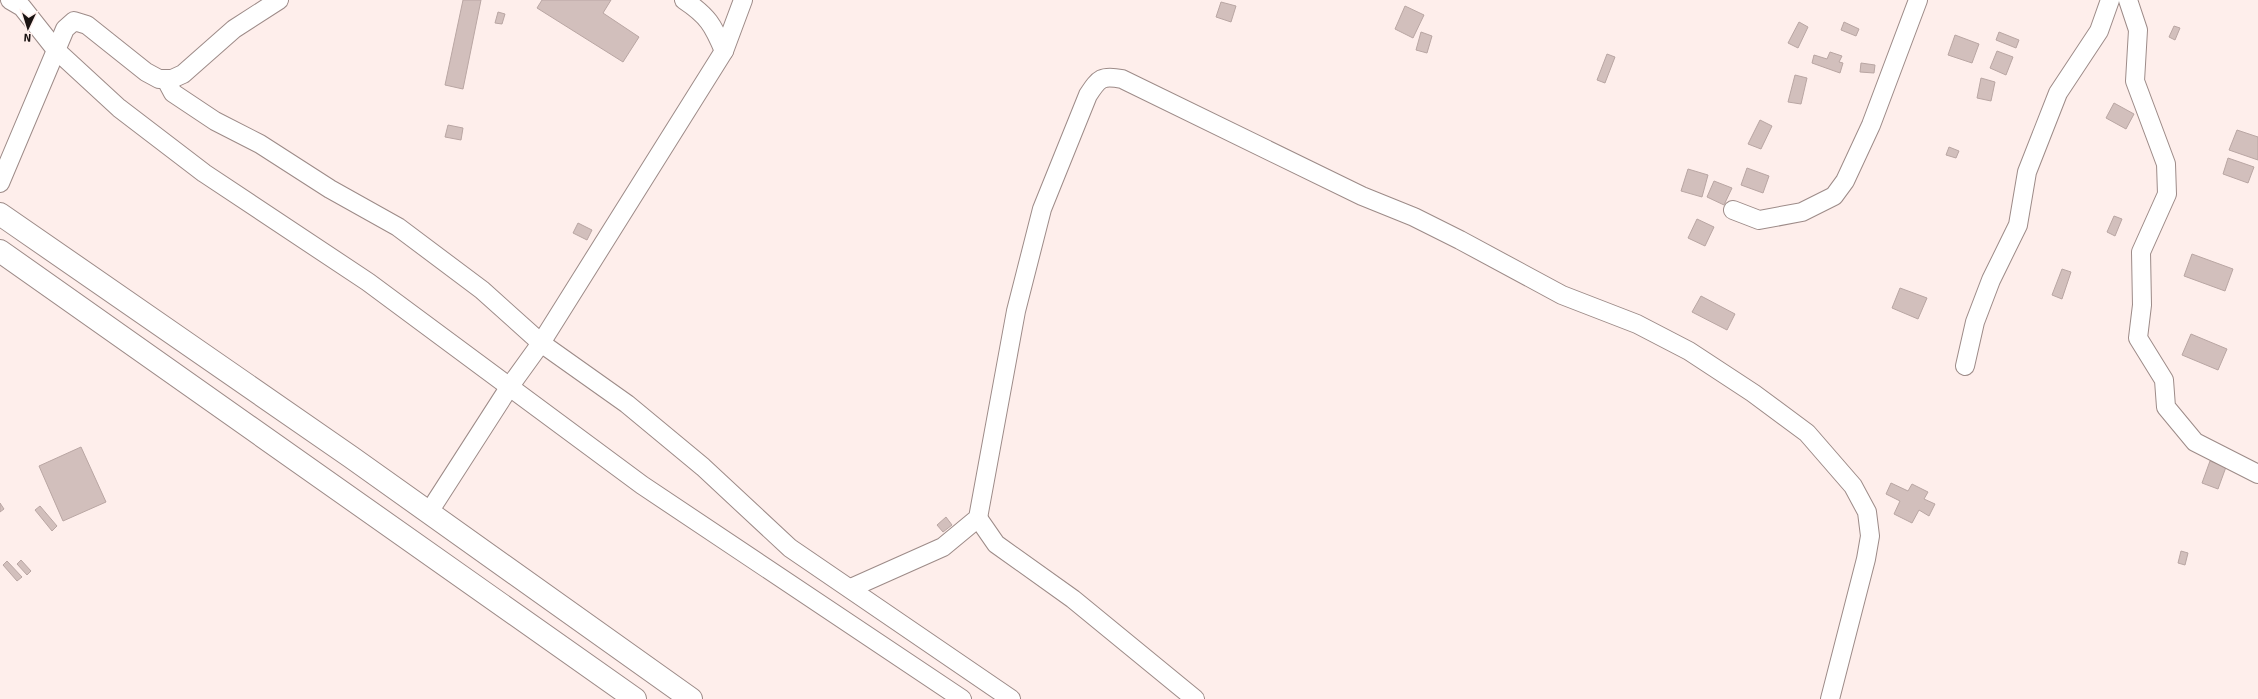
<svg xmlns="http://www.w3.org/2000/svg" width="2258" height="699" viewBox="0 0 2258 699" font-family="Signika,sans-serif">
  <rect width="100%" height="100%" fill="#feeeeb"/>
  <!-- building -->
  <g fill="#d2bfbc" stroke="#b9a6a3">
    <path d="M 463,0 L 481,0 L 463,89 L 445,85 Z"/>
    <path d="M 542,0 L 611,0 L 603,13 L 639,37 L 623,62 L 537,8 Z"/>
    <path d="M 1221,2 L 1236,6 L 1231,22 L 1216,17 Z"/>
    <path d="M 1405,6 L 1424,15 L 1413,38 L 1395,29 Z"/>
    <path d="M 498,12 L 505,14 L 502,24 L 495,23 Z"/>
    <path d="M 1799,22 L 1808,27 L 1798,48 L 1788,43 Z"/>
    <path d="M 1844,22 L 1859,29 L 1856,36 L 1841,30 Z"/>
    <path d="M 2174,26 L 2180,28 L 2175,40 L 2169,37 Z"/>
    <path d="M 1421,32 L 1432,36 L 1427,53 L 1416,50 Z"/>
    <path d="M 1999,32 L 2019,40 L 2016,48 L 1996,40 Z"/>
    <path d="M 1955,35 L 1979,44 L 1972,63 L 1948,55 Z"/>
    <path d="M 1997,51 L 2013,57 L 2006,75 L 1990,68 Z"/>
    <path d="M 1830,52 L 1842,56 L 1839,62 L 1843,63 L 1840,73 L 1812,63 L 1814,55 L 1827,59 Z"/>
    <path d="M 1607,54 L 1615,57 L 1605,83 L 1597,80 Z"/>
    <path d="M 1861,63 L 1875,65 L 1874,73 L 1860,72 Z"/>
    <path d="M 1795,75 L 1807,78 L 1801,104 L 1788,102 Z"/>
    <path d="M 1981,78 L 1995,82 L 1991,101 L 1977,98 Z"/>
    <path d="M 2114,103 L 2134,114 L 2126,129 L 2106,118 Z"/>
    <path d="M 1760,120 L 1772,126 L 1761,149 L 1748,144 Z"/>
    <path d="M 448,125 L 463,128 L 461,140 L 445,137 Z"/>
    <path d="M 2237,130 L 2258,137 L 2258,160 L 2229,150 Z"/>
    <path d="M 1949,147 L 1959,151 L 1956,158 L 1946,155 Z"/>
    <path d="M 2228,158 L 2254,167 L 2248,183 L 2223,174 Z"/>
    <path d="M 1747,168 L 1769,176 L 1763,193 L 1741,185 Z"/>
    <path d="M 1688,169 L 1708,175 L 1702,197 L 1681,191 Z"/>
    <path d="M 1714,181 L 1732,188 L 1724,205 L 1707,197 Z"/>
    <path d="M 2114,216 L 2122,219 L 2115,236 L 2107,232 Z"/>
    <path d="M 1697,219 L 1714,227 L 1705,246 L 1688,238 Z"/>
    <path d="M 578,223 L 592,230 L 587,240 L 573,233 Z"/>
    <path d="M 2192,254 L 2233,269 L 2225,291 L 2184,276 Z"/>
    <path d="M 2062,269 L 2071,272 L 2062,299 L 2052,295 Z"/>
    <path d="M 1900,288 L 1927,298 L 1918,319 L 1892,308 Z"/>
    <path d="M 1701,296 L 1735,314 L 1727,330 L 1692,312 Z"/>
    <path d="M 2191,334 L 2227,349 L 2218,370 L 2182,355 Z"/>
    <path d="M 81,447 L 106,502 L 63,521 L 39,466 Z"/>
    <path d="M 2210,461 L 2226,467 L 2218,489 L 2202,483 Z"/>
    <path d="M 1891,483 L 1908,491 L 1912,484 L 1928,492 L 1924,499 L 1935,504 L 1929,516 L 1919,510 L 1912,523 L 1894,514 L 1900,501 L 1886,494 Z"/>
    <path d="M 0,503 L 4,509 L 0,512 Z"/>
    <path d="M 40,506 L 57,526 L 52,531 L 35,510 Z"/>
    <path d="M 946,517 L 952,525 L 943,532 L 937,525 Z"/>
    <path d="M 2181,551 L 2188,553 L 2185,565 L 2178,563 Z"/>
    <path d="M 21,560 L 31,571 L 27,575 L 17,564 Z"/>
    <path d="M 7,561 L 22,577 L 17,581 L 3,565 Z"/>
  </g>
  <g fill="none" stroke-linecap="round" stroke-linejoin="round">
    <defs>
      <g id="street">
        <path d="M 10,0 L 22,7 L 56,50 L 119,108 L 204,173 L 368,282 L 642,485 L 962,699"/>
        <path d="M 684,0 C 708,16 713,25 724,51"/>
        <path d="M 2128,0 L 2138,30 L 2135,81 L 2166,164 L 2167,194 L 2141,252 L 2142,305 L 2138,338 L 2164,380 L 2166,407 L 2195,442 L 2258,474"/>
        <path d="M 166,80 L 173,93 L 215,121 L 260,144 L 330,189 L 398,227 L 482,290 L 541,343 L 627,404 L 703,467 L 790,548 L 1011,699"/>
        <path d="M 0,183 L 65,29 L 74,21 L 87,25 L 146,72 L 159,79 L 172,79 L 183,74 L 234,29 L 279,0"/>
        <path d="M 1733,210 L 1759,220 L 1802,212 L 1834,196 L 1845,181 L 1871,125 L 1918,0"/>
        <path d="M 1965,366 L 1975,322 L 1991,280 L 2018,225 L 2027,172 L 2058,93 L 2099,31 L 2110,0"/>
        <path d="M 429,512 L 510,386 L 541,343 L 724,51 L 743,0"/>
        <path d="M 978,518 L 996,544 L 1073,599 L 1195,699"/>
        <path d="M 851,588 L 943,547 L 978,518 L 1016,311 L 1042,209 L 1088,95 C 1099,78 1102,75 1122,79 L 1362,196 L 1414,217 L 1460,240 L 1562,295 L 1637,324 L 1689,351 L 1753,393 L 1807,433 L 1853,486 L 1867,512 L 1870,536 L 1866,559 L 1830,699"/>
      </g>
      <g id="highway">
        <path d="M 0,214 L 351,457 L 691,699"/>
        <path d="M 0,251 L 635,699"/>
      </g>
    </defs>
    <!-- street casing -->
    <use href="#street" stroke="#9d8b88" stroke-width="20"/>
    <!-- highway casing -->
    <use href="#highway" stroke="#9d8b88" stroke-width="24"/>
    <!-- street -->
    <use href="#street" stroke="#fff" stroke-width="18"/>
    <!-- highway -->
    <use href="#highway" stroke="#fff" stroke-width="22"/>
  </g>
  <!-- north arrow -->
  <g transform="translate(28 28) rotate(184)" stroke="#feeeeb" stroke-width="3" paint-order="stroke">
  <path d="M0-3L7 15L0 10L-7 15Z" fill="#1a1312"/>
  <text y="-6" font-size="11" font-weight="bold" text-anchor="middle" fill="#1a1312">N</text>
  </g>
</svg>
